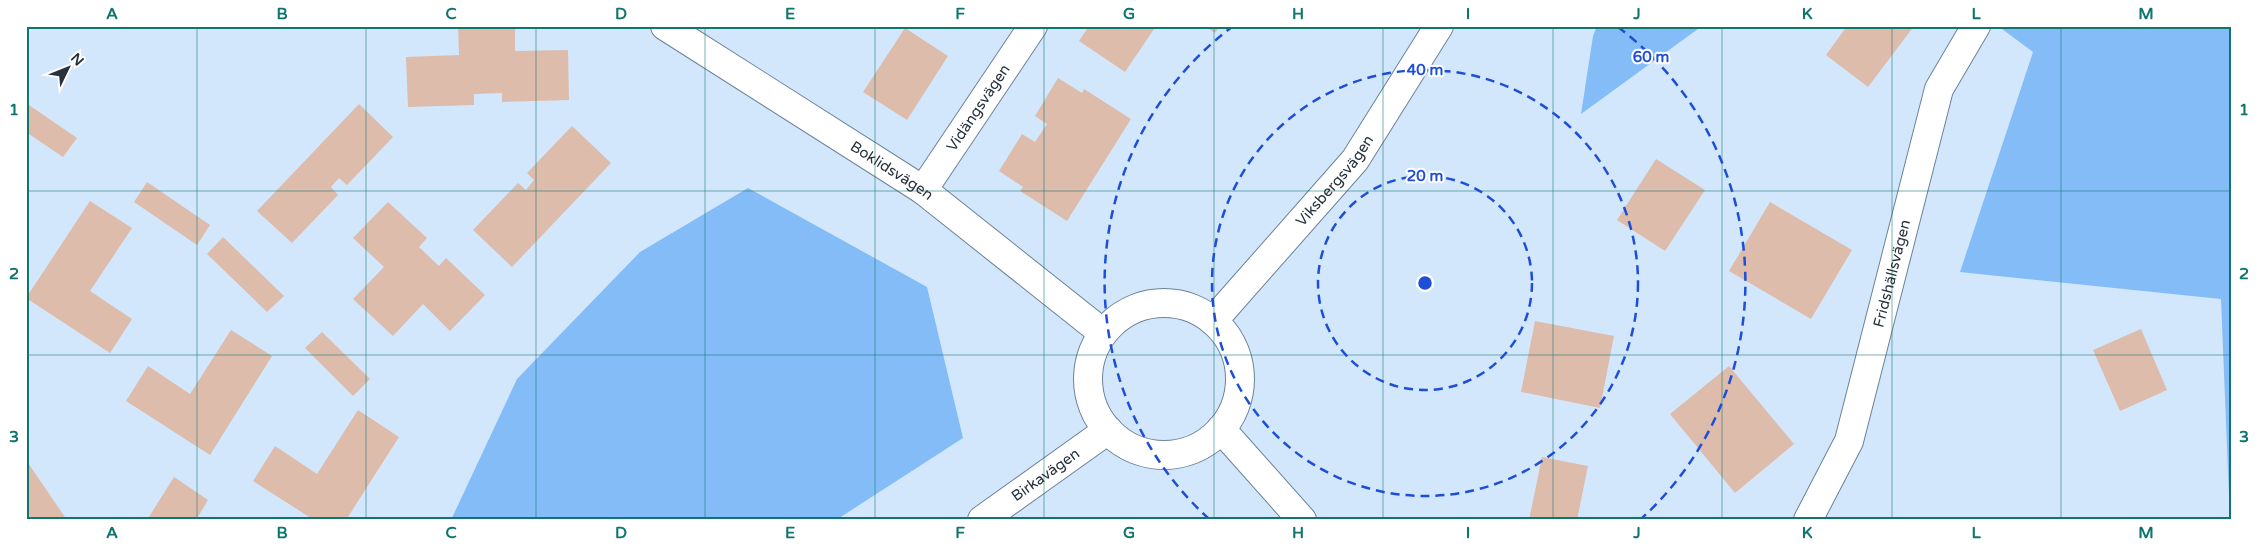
<svg xmlns="http://www.w3.org/2000/svg" width="2258" height="546" viewBox="0 0 2258 546" font-family="'Varela Round',sans-serif">
  <rect width="100%" height="100%" fill="#d3e7fc"/>
  <!-- forest -->
  <g fill="#83bcf7">
    <path d="M 1597,26 L 1702,26 L 1581,114 L 1593,36 Z"/>
    <path d="M 1998,26 L 2232,26 L 2232,520 L 2230,520 L 2221,299 L 1960,272 L 2033,52 Z"/>
    <path d="M 748,188 L 927,287 L 963,438 L 836,520 L 451,520 L 517,379 L 640,252 Z"/>
  </g>
  <!-- building -->
  <g fill="#ddbcab">
    <path d="M 458,26 L 515,26 L 515,51 L 568,50 L 569,100 L 502,102 L 502,93 L 474,94 L 474,105 L 408,107 L 406,57 L 459,55 Z"/>
    <path d="M 1089,26 L 1156,26 L 1125,72 L 1079,41 Z"/>
    <path d="M 1204,26 L 1220,26 L 1215,33 Z"/>
    <path d="M 1847,26 L 1914,26 L 1868,87 L 1826,55 Z"/>
    <path d="M 905,28 L 948,56 L 907,120 L 863,92 Z"/>
    <path d="M 1058,78 L 1082,93 L 1084,89 L 1131,119 L 1067,221 L 1020,191 L 1023,187 L 999,171 L 1022,134 L 1035,142 L 1047,124 L 1035,116 Z"/>
    <path d="M 26,103 L 77,138 L 63,157 L 26,132 Z"/>
    <path d="M 359,104 L 393,137 L 347,185 L 339,178 L 331,187 L 338,195 L 292,243 L 257,211 Z"/>
    <path d="M 572,126 L 611,163 L 512,267 L 473,230 L 518,183 L 526,190 L 534,180 L 527,173 Z"/>
    <path d="M 1656,159 L 1705,190 L 1665,251 L 1617,220 Z"/>
    <path d="M 147,182 L 210,225 L 197,245 L 134,202 Z"/>
    <path d="M 90,201 L 132,228 L 90,291 L 132,319 L 110,353 L 26,298 Z"/>
    <path d="M 388,202 L 427,238 L 419,247 L 439,266 L 446,258 L 485,295 L 450,331 L 423,304 L 393,336 L 353,299 L 384,267 L 353,238 Z"/>
    <path d="M 1770,202 L 1852,250 L 1811,319 L 1729,271 Z"/>
    <path d="M 223,237 L 284,296 L 267,312 L 207,254 Z"/>
    <path d="M 1535,321 L 1614,336 L 1600,408 L 1521,392 Z"/>
    <path d="M 2141,329 L 2167,390 L 2120,411 L 2093,350 Z"/>
    <path d="M 231,330 L 272,356 L 210,455 L 126,401 L 148,366 L 190,394 Z"/>
    <path d="M 322,332 L 370,379 L 353,396 L 305,348 Z"/>
    <path d="M 1729,366 L 1794,444 L 1735,493 L 1670,414 Z"/>
    <path d="M 358,410 L 399,437 L 346,520 L 314,520 L 253,481 L 275,446 L 317,474 Z"/>
    <path d="M 1542,457 L 1588,466 L 1577,520 L 1529,520 Z"/>
    <path d="M 26,460 L 67,520 L 26,520 Z"/>
    <path d="M 174,477 L 208,500 L 196,520 L 147,520 Z"/>
  </g>
  <g fill="none" stroke-linecap="round" stroke-linejoin="round">
    <defs>
      <g id="minor">
        <path id="s1" d="M 665,26 L 923,190 L 1103,333"/>
        <path id="s2" d="M 923,190 L 1033,26"/>
        <path d="M 1221,429 L 1302,520"/>
        <path id="s3" d="M 1808,520 L 1849,441 L 1939,89 L 1976,26"/>
      </g>
      <g id="tertiary">
        <circle cx="1164" cy="379" r="76"/>
        <path id="s4" d="M 1213,321 L 1355,160 L 1439,26"/>
        <path id="s5" d="M 982,520 L 1108,430"/>
      </g>
    </defs>
    <!-- minor casing -->
    <use href="#minor" stroke="#6b829a" stroke-width="30"/>
    <!-- tertiary casing -->
    <use href="#tertiary" stroke="#6b829a" stroke-width="30"/>
    <!-- minor -->
    <use href="#minor" stroke="#fff" stroke-width="28"/>
    <!-- tertiary -->
    <use href="#tertiary" stroke="#fff" stroke-width="28"/>
  </g>
  <!-- grid -->
  <path fill="none" stroke="#0f766e" stroke-width="1" stroke-opacity="0.55" d="M 197,26 L 197,520M 366,26 L 366,520M 536,26 L 536,520M 705,26 L 705,520M 875,26 L 875,520M 1044,26 L 1044,520M 1214,26 L 1214,520M 1383,26 L 1383,520M 1553,26 L 1553,520M 1722,26 L 1722,520M 1892,26 L 1892,520M 2061,26 L 2061,520M 26,191 L 2232,191M 26,355 L 2232,355"/>
  <!-- distance rings -->
  <g fill="none" stroke="#1d4ed8" stroke-width="2.5" stroke-dasharray="9 6">
    <circle cx="1425" cy="283" r="107"/>
    <circle cx="1425" cy="283" r="213"/>
    <path d="M1209 519A320 320 0 0 1 1232 27M1618 27A320 320 0 0 1 1641 519"/>
  </g>
  <g text-anchor="middle" dominant-baseline="central" stroke-width="4" stroke-linejoin="round" paint-order="stroke">
    <!-- street labels -->
    <g font-size="15" fill="#28323c" stroke="#fff">
      <text stroke="none"><textPath href="#s2" startOffset="99">Vidängsvägen</textPath></text>
      <text stroke="none"><textPath href="#s1" startOffset="269">Boklidsvägen</textPath></text>
      <text stroke="none"><textPath href="#s4" startOffset="186">Viksbergsvägen</textPath></text>
      <text stroke="none"><textPath href="#s3" startOffset="262">Fridshällsvägen</textPath></text>
      <text stroke="none"><textPath href="#s5" startOffset="78">Birkavägen</textPath></text>
    </g>
  </g>
  <circle cx="1425" cy="283" r="8" fill="#1d4ed8" stroke="#fff" stroke-width="2.5"/>
  <g font-size="15" text-anchor="middle" font-weight="bold" fill="#1d4ed8" stroke="#fff" stroke-width="4" stroke-linejoin="round" paint-order="stroke">
    <text x="1651" y="62">60 m</text>
    <text x="1425" y="75">40 m</text>
    <text x="1425" y="181">20 m</text>
  </g>
  <!-- border -->
  <rect width="2258" height="546" fill="none" stroke="#ffffff" stroke-width="55"/>
  <!-- north arrow -->
  <g transform="translate(68 68) rotate(47)" stroke="#ffffff" stroke-width="4" paint-order="stroke">
  <path d="M0-4L9 19L0 12L-9 19Z" fill="#28323c"/>
  <text y="-8" font-size="14" font-weight="bold" text-anchor="middle" fill="#28323c">N</text>
  </g>
  <rect x="28" y="28" width="2202" height="490" fill="none" stroke="#0f766e" stroke-width="2"/>
  <g font-size="16" text-anchor="middle" font-weight="bold" fill="#0f766e">
    <text x="112" y="19">A</text>
    <text x="282" y="19">B</text>
    <text x="451" y="19">C</text>
    <text x="621" y="19">D</text>
    <text x="790" y="19">E</text>
    <text x="960" y="19">F</text>
    <text x="1129" y="19">G</text>
    <text x="1298" y="19">H</text>
    <text x="1468" y="19">I</text>
    <text x="1637" y="19">J</text>
    <text x="1807" y="19">K</text>
    <text x="1976" y="19">L</text>
    <text x="2146" y="19">M</text>
    <text x="14" y="115">1</text>
    <text x="2244" y="115">1</text>
    <text x="14" y="279">2</text>
    <text x="2244" y="279">2</text>
    <text x="14" y="442">3</text>
    <text x="2244" y="442">3</text>
    <text x="112" y="538">A</text>
    <text x="282" y="538">B</text>
    <text x="451" y="538">C</text>
    <text x="621" y="538">D</text>
    <text x="790" y="538">E</text>
    <text x="960" y="538">F</text>
    <text x="1129" y="538">G</text>
    <text x="1298" y="538">H</text>
    <text x="1468" y="538">I</text>
    <text x="1637" y="538">J</text>
    <text x="1807" y="538">K</text>
    <text x="1976" y="538">L</text>
    <text x="2146" y="538">M</text>
  </g>
</svg>
